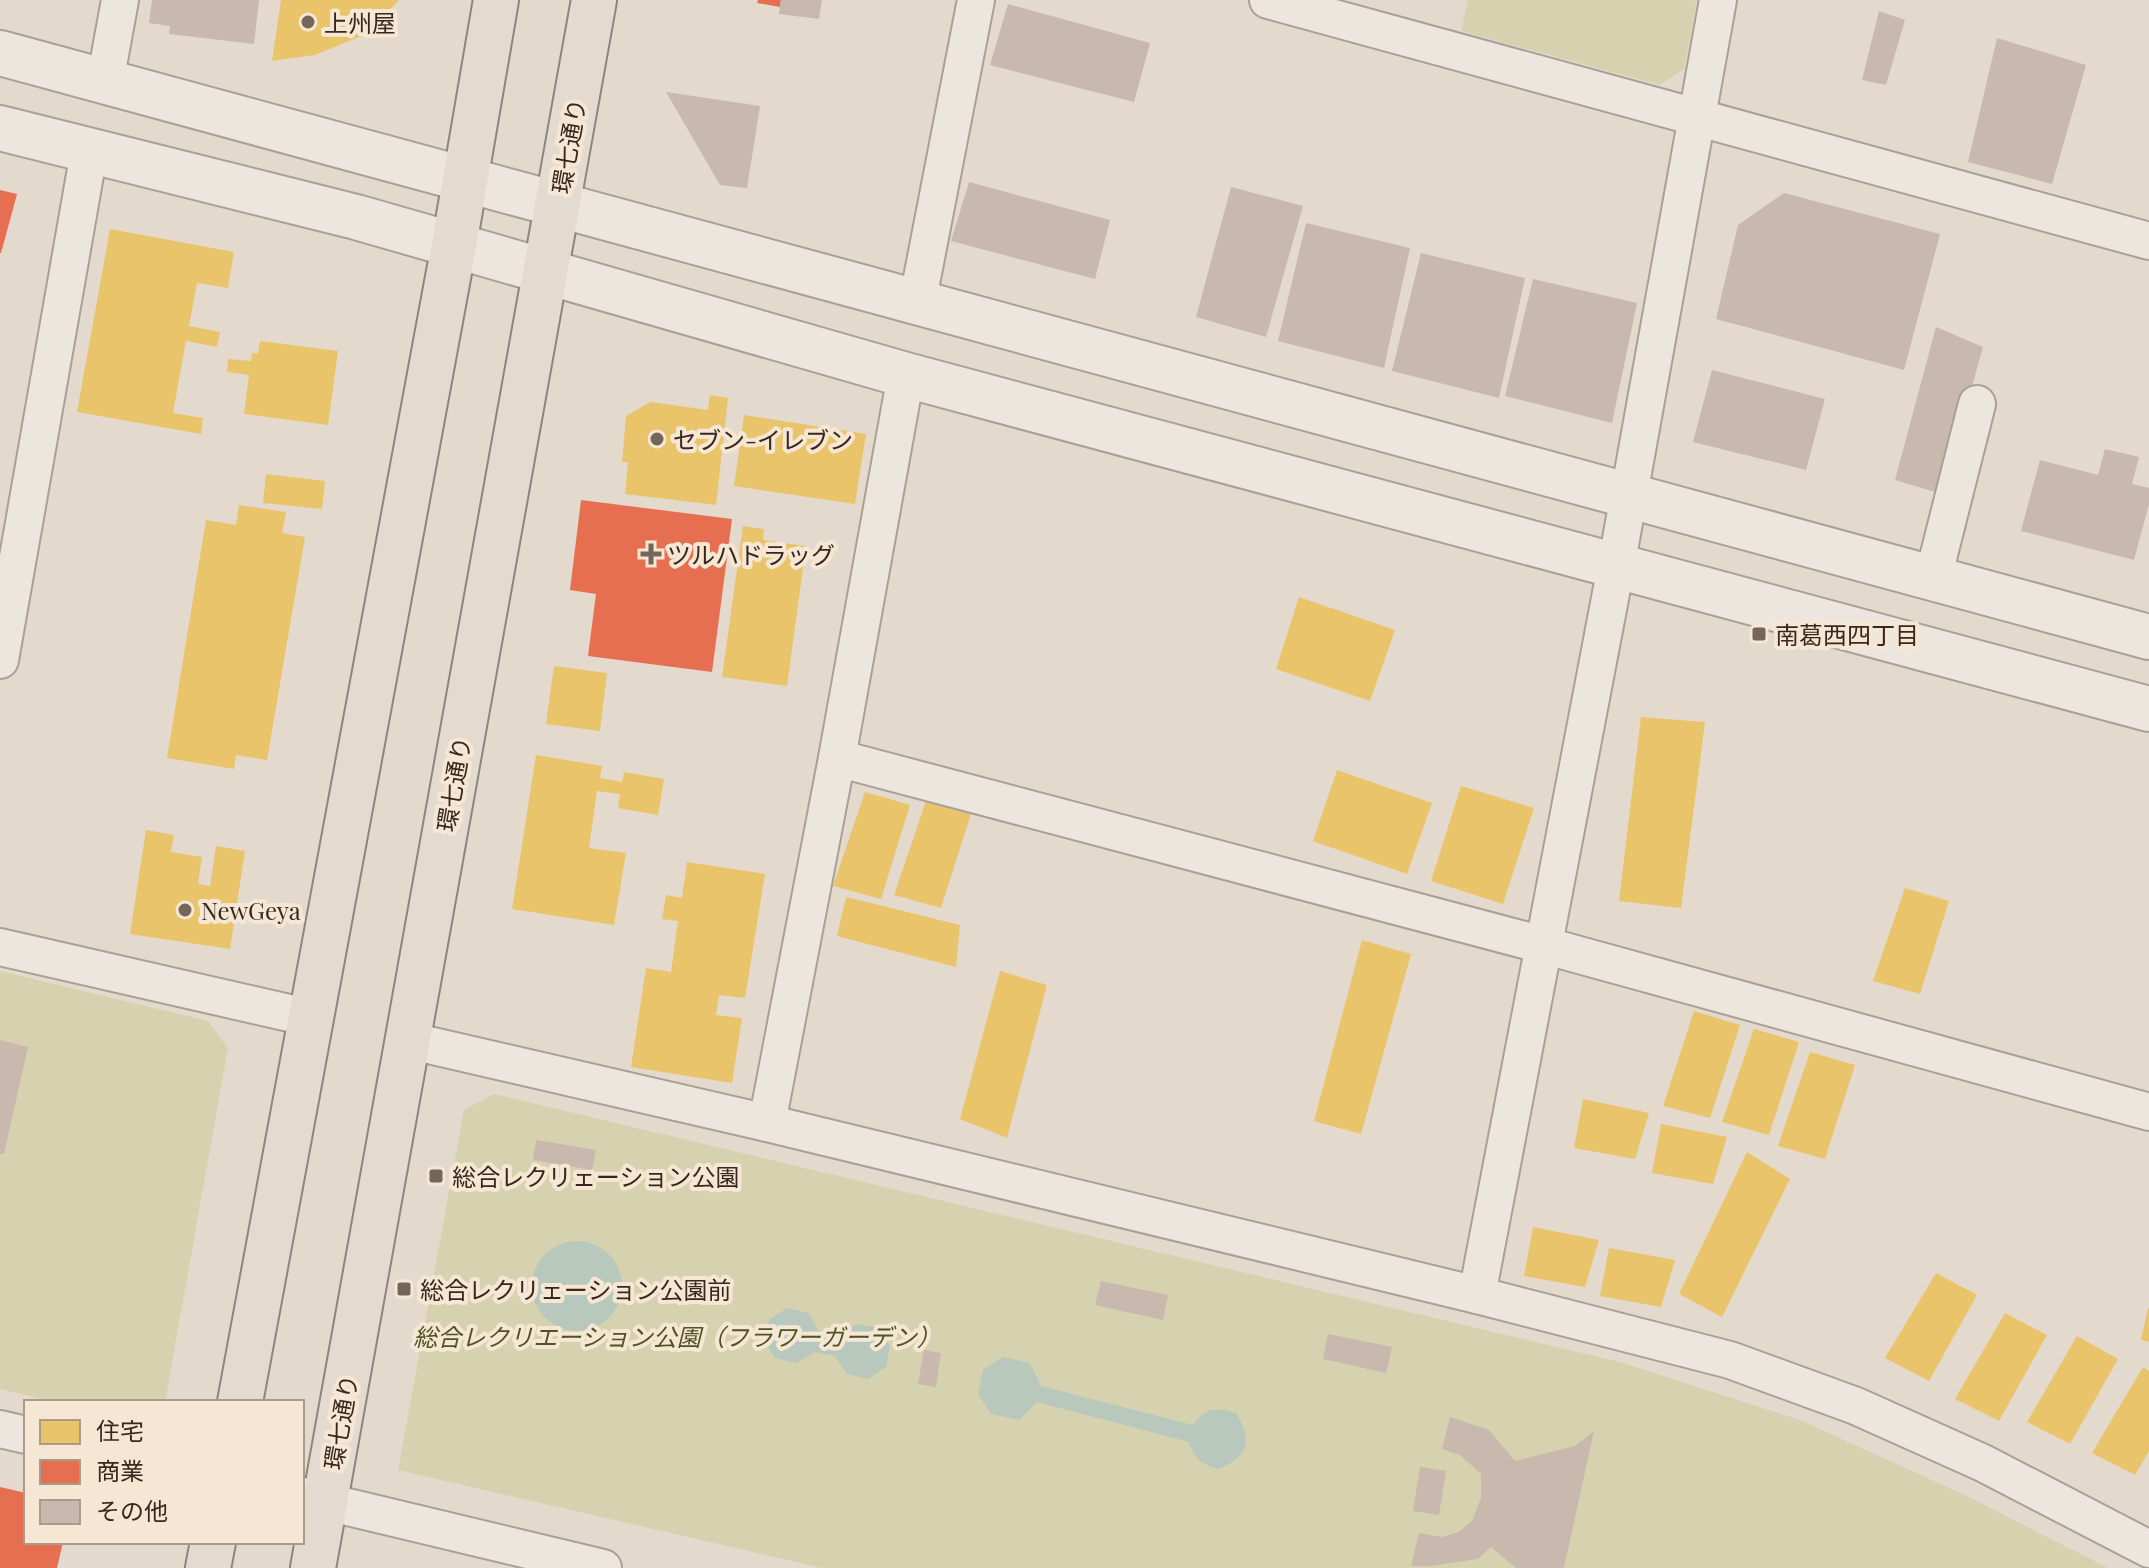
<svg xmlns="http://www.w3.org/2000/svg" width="2149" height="1568" viewBox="0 0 2149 1568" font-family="'Playfair Display','Noto Sans JP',serif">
  <rect width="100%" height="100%" fill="#e3dacd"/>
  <!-- green -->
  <g fill="#d6d2af">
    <path d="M 1468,0 L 1697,0 L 1684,69 L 1660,85 L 1461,31 Z"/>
    <path d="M 0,971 L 208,1021 L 228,1048 L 165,1402 L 55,1402 L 0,1389 Z"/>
    <path d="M 494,1094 L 1620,1362 L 1800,1420 L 1967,1496 L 2108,1568 L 822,1568 L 398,1470 L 464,1110 Z"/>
  </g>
  <!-- water -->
  <g fill="#b8c8bc">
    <circle cx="577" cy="1286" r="45"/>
    <path d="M 787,1308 L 808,1313 L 819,1331 L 840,1335 L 857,1324 L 878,1328 L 890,1346 L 886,1367 L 868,1379 L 847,1374 L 835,1356 L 815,1352 L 796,1363 L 775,1358 L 764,1341 L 769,1320 Z"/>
    <path d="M 1003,1357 L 1030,1363 L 1041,1386 L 1193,1425 C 1205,1407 1216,1407 1236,1413 C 1253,1440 1248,1456 1219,1469 C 1202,1464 1195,1460 1189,1442 L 1037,1402 L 1019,1420 L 991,1414 L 978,1394 L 983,1370 Z"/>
  </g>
  <!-- homes -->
  <g fill="#e9c46a">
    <path d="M 281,0 L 399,0 L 366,34 L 315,55 L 272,61 Z"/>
    <path d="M 110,229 L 234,252 L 228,288 L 197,283 L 189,326 L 220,332 L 217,347 L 186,341 L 173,413 L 203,418 L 201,434 L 77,412 Z"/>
    <path d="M 260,341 L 338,351 L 328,425 L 244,414 L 249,375 L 227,372 L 228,359 L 251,361 L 252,353 L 258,354 Z"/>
    <path d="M 710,395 L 728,398 L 716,505 L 625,494 L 628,462 L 622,462 L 626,416 L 650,402 L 708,410 Z"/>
    <path d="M 744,415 L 866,434 L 855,504 L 734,486 Z"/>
    <path d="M 266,474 L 325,481 L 322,509 L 263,503 Z"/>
    <path d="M 239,505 L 286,512 L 282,533 L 305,537 L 267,760 L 236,755 L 234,769 L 167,758 L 206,520 L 236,525 Z"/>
    <path d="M 743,526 L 764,529 L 763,540 L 806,546 L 787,686 L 722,677 Z"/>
    <path d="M 1299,597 L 1395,630 L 1370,701 L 1276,669 Z"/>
    <path d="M 554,666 L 607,673 L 600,731 L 546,724 Z"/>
    <path d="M 1641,717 L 1705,722 L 1681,908 L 1619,901 Z"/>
    <path d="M 536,755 L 602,766 L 600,778 L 622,782 L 624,772 L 664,779 L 658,815 L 618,808 L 620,794 L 597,791 L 589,848 L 626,853 L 614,925 L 512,909 Z"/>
    <path d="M 1337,770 L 1432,803 L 1407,874 L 1313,841 Z"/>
    <path d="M 1461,786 L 1534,808 L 1503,904 L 1431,881 Z"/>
    <path d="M 865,792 L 910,805 L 881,899 L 833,886 Z"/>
    <path d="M 926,801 L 971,814 L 941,908 L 894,895 Z"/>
    <path d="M 146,830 L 174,835 L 171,852 L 202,857 L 198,884 L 210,886 L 216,846 L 245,851 L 230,949 L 130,934 Z"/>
    <path d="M 687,862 L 765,874 L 745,998 L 719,995 L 716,1015 L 742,1018 L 732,1083 L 631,1067 L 646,968 L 671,972 L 678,921 L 662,919 L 666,895 L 682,898 Z"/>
    <path d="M 1905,888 L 1949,901 L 1920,994 L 1873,981 Z"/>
    <path d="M 846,897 L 960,925 L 956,967 L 837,936 Z"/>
    <path d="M 1362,940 L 1411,954 L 1361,1134 L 1314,1121 Z"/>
    <path d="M 1000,971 L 1047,985 L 1007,1138 L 960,1119 Z"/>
    <path d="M 1694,1011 L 1740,1025 L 1710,1118 L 1663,1106 Z"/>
    <path d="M 1754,1029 L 1799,1042 L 1769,1135 L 1722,1122 Z"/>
    <path d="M 1810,1052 L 1855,1065 L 1825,1159 L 1778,1146 Z"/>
    <path d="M 1583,1099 L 1649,1113 L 1635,1159 L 1574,1148 Z"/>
    <path d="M 1661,1124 L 1727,1137 L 1713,1184 L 1652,1173 Z"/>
    <path d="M 1747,1152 L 1790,1179 L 1722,1317 L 1679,1294 Z"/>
    <path d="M 1533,1227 L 1599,1240 L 1585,1287 L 1524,1276 Z"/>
    <path d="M 1609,1248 L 1675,1260 L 1661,1307 L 1600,1296 Z"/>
    <path d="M 1936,1273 L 1977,1295 L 1929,1381 L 1885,1358 Z"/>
    <path d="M 2148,1308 L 2149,1308 L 2149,1342 L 2141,1340 Z"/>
    <path d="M 2005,1313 L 2047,1335 L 1999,1421 L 1955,1399 Z"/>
    <path d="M 2077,1336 L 2118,1359 L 2070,1444 L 2027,1422 Z"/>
    <path d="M 2143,1367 L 2149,1371 L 2149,1451 L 2135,1475 L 2092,1453 Z"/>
  </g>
  <!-- shops -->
  <g fill="#e76f51">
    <path d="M 758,0 L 781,0 L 780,7 L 757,3 Z"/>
    <path d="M 0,190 L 17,194 L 1,253 L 0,253 Z"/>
    <path d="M 581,500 L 732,519 L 712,672 L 588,656 L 596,594 L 570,590 Z"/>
    <path d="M 0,1487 L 26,1493 L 26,1542 L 63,1542 L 57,1568 L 0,1568 Z"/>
  </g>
  <!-- building -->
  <g fill="#c8b8ae">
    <path d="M 152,0 L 259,0 L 254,44 L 169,34 L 170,26 L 149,23 Z"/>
    <path d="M 781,0 L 822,0 L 819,19 L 779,14 Z"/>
    <path d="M 1008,4 L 1150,43 L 1134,102 L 990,65 Z"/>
    <path d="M 1879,11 L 1905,20 L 1886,85 L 1862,80 Z"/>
    <path d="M 1997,38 L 2086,65 L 2052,184 L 1968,162 Z"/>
    <path d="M 666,92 L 760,106 L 747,188 L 720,185 Z"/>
    <path d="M 969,182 L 1110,220 L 1095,279 L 951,241 Z"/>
    <path d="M 1231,187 L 1303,206 L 1266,337 L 1196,317 Z"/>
    <path d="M 1784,193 L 1940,234 L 1904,370 L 1716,319 L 1738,225 Z"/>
    <path d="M 1306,223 L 1410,248 L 1384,368 L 1278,341 Z"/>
    <path d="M 1421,253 L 1525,278 L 1499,398 L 1392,371 Z"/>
    <path d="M 1533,279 L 1637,303 L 1612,423 L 1505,396 Z"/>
    <path d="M 1936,327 L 1983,347 L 1942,494 L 1895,480 Z"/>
    <path d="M 1712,370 L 1825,399 L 1806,470 L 1693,442 Z"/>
    <path d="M 2105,449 L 2139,457 L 2132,484 L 2149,488 L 2149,504 L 2134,560 L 2021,531 L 2040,460 L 2098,475 Z"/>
    <path d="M 0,1040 L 28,1047 L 4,1154 L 0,1154 Z"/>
    <path d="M 536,1140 L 596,1150 L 592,1170 L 533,1160 Z"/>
    <path d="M 1101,1281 L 1168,1295 L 1163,1320 L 1095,1305 Z"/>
    <path d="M 1328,1334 L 1392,1347 L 1386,1373 L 1323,1359 Z"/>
    <path d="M 924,1350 L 941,1353 L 936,1387 L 918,1384 Z"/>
    <path d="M 1450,1417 L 1489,1430 L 1515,1461 L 1575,1446 L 1594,1431 L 1564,1568 L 1516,1568 L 1491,1547 L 1478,1559 L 1432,1566 L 1411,1566 L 1419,1533 L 1442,1537 L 1459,1532 L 1472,1521 L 1481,1498 L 1481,1474 L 1460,1455 L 1442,1449 Z"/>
    <path d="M 1420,1467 L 1446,1471 L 1439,1515 L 1413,1511 Z"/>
  </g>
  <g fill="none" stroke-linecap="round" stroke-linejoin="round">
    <defs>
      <g id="minor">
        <path d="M 1268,0 L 2149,241"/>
        <path d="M 105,82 L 120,0"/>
        <path d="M 917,304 L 976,0"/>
        <path d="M 1933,578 L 1977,404"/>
        <path d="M 0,660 L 89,152"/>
        <path d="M 837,758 L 1543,945 L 2149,1112"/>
        <path d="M 0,947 L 311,1018"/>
        <path d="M 407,1040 L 767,1123 L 1477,1295 L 1730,1360 L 1856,1406 L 1983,1463 L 2149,1549"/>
        <path d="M 767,1123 L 837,758 L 906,375"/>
        <path d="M 1477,1295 L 1616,567 L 1718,0"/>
        <path d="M 0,1429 L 26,1435"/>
        <path d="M 302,1496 L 603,1568"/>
      </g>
      <g id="tertiary">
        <path d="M 0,53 L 2149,637"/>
        <path d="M 0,128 L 356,217 L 906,375 L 2149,709"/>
      </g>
      <g id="primary">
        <path d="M 240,1402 L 454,245 L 496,0"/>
        <path d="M 208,1568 L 213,1542"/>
        <path d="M 313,1568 L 594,0"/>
      </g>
    </defs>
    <!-- minor casing -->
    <use href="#minor" stroke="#a9a096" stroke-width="40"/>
    <!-- tertiary casing -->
    <use href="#tertiary" stroke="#a9a096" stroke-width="48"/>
    <!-- primary casing -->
    <use href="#primary" stroke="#8e857d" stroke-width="48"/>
    <!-- minor -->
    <use href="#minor" stroke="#ece6df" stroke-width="36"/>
    <!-- tertiary -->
    <use href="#tertiary" stroke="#ece6df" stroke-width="44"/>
    <!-- primary -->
    <use href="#primary" stroke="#e3dbd0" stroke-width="44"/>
  </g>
  <!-- markers -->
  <g fill="#74665b" stroke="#f5e7d3" stroke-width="3">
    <circle cx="308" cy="22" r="8"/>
    <circle cx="657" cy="439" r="8"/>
    <path d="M647 542h8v8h8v8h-8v8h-8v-8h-8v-8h8z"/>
    <rect x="1751" y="626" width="16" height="16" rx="4"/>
    <circle cx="185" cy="910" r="8"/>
    <rect x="428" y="1168" width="16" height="16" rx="4"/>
    <rect x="396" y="1281" width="16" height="16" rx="4"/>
  </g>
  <g text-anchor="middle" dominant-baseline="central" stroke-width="8" stroke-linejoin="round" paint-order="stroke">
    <!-- poi labels -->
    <g font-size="24" fill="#38271e" stroke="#f5e7d3" text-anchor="start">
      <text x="324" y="22">上州屋</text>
      <text x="673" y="439">セブン-イレブン</text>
      <text x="667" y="554">ツルハドラッグ</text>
      <text x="1775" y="634">南葛西四丁目</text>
      <text x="201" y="910">NewGeya</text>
      <text x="452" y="1176">総合レクリェーション公園</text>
      <text x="420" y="1289">総合レクリェーション公園前</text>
    </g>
    <!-- street labels -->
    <g font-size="24" fill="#38271e" stroke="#f5e7d3">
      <text transform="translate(568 146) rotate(-80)">環七通り</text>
      <text transform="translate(453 784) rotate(-80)">環七通り</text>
      <text transform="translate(340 1422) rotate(-80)">環七通り</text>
    </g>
    <!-- park labels -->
    <g font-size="24" font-style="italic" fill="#4e5425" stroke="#f5e7d3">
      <text x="677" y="1336">総合レクリエーション公園（フラワーガーデン）</text>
    </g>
  </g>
  <!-- legend -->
  <rect x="24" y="1400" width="280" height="144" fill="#f5e7d3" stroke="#a99a8b" stroke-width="2"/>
  <rect x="40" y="1420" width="40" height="24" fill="#e9c46a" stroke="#a99a8b" stroke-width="2"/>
  <text x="96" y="1440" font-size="24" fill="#38271e">住宅</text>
  <rect x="40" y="1460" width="40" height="24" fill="#e76f51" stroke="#a99a8b" stroke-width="2"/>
  <text x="96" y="1480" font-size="24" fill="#38271e">商業</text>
  <rect x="40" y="1500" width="40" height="24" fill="#c8b8ae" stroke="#a99a8b" stroke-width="2"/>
  <text x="96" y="1520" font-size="24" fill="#38271e">その他</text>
</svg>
